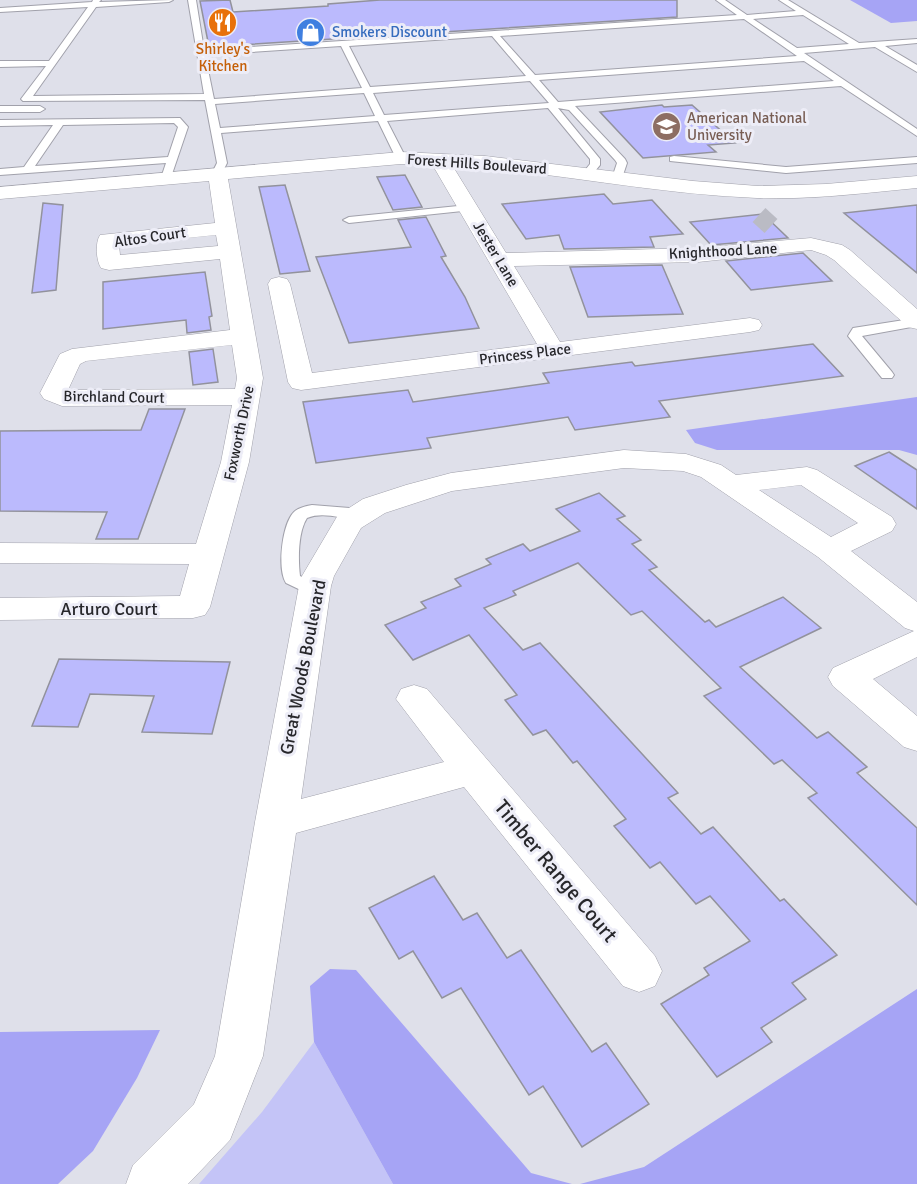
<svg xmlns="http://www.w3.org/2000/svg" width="917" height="1184" viewBox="0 0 917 1184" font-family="Signika,sans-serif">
  <rect width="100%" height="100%" fill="#dfe0ea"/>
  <!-- green -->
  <path fill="#c4c4f7" d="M 314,1042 L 393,1184 L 199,1184 L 262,1112 Z"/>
  <!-- forest -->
  <g fill="#a6a4f5">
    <path d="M 850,0 L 917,0 L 917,21 L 891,23 Z"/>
    <path d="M 917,397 L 917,455 L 899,450 L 717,450 L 695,443 L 686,430 Z"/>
    <path d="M 330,969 L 356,970 L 531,1173 L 572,1184 L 393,1184 L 314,1042 L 310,986 Z"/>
    <path d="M 917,989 L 917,1184 L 580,1184 L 644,1167 Z"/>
    <path d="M 160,1030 L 137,1078 L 93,1151 L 58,1184 L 0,1184 L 0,1032 Z"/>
  </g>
  <!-- building -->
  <g fill="#bbbafd" stroke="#92929c" stroke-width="1.5">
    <path d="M 230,0 L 233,12 L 328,6 L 328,4 L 380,0 L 677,0 L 677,17 L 209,47 L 200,1 Z"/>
    <path d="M 662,105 L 664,107 L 692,105 L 735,143 L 708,145 L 716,152 L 643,158 L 600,112 Z"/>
    <path d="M 405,175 L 422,207 L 393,210 L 377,177 Z"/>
    <path d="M 285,185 L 310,271 L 280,274 L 259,187 Z"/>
    <path d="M 604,194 L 613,204 L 652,200 L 683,234 L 650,237 L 654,247 L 564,249 L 559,235 L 526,239 L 502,204 Z"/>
    <path d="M 43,203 L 63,205 L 56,290 L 32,293 Z"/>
    <path d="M 917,205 L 917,273 L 844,213 Z"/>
    <path d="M 763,214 L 788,238 L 711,245 L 690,222 Z"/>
    <path d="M 426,217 L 446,256 L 441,257 L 465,297 L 479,328 L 349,343 L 316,257 L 411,247 L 398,220 Z"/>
    <path d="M 803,253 L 832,281 L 751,290 L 726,261 Z"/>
    <path d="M 662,265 L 683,314 L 588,317 L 570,267 Z"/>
    <path d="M 205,272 L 212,316 L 209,317 L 211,330 L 187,333 L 186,320 L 103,329 L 103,282 Z"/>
    <path d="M 813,344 L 843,376 L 659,401 L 670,417 L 575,430 L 568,417 L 427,438 L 431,448 L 316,463 L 303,402 L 408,390 L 413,402 L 549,383 L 543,373 L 632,362 L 635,366 Z"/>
    <path d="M 213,349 L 218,382 L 193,385 L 189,352 Z"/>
    <path d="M 149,409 L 185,409 L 138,539 L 96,539 L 107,512 L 0,511 L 0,431 L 141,430 Z"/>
    <path d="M 889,452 L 917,470 L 917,509 L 855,466 Z"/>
    <path d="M 599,493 L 625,516 L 617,519 L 641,540 L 632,544 L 657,567 L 649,570 L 705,622 L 709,620 L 716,627 L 783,597 L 821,628 L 740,667 L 817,738 L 828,732 L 867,767 L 857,773 L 917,828 L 917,905 L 808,798 L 817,793 L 782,760 L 774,764 L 704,696 L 721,688 L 642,611 L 631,615 L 578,563 L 513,591 L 516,595 L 484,608 L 523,650 L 540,643 L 678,793 L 668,798 L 701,834 L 713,827 L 780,901 L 784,899 L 837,955 L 792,983 L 806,999 L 761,1028 L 772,1042 L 717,1077 L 661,1004 L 709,975 L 704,968 L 750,941 L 710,896 L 696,904 L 660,862 L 650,868 L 614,826 L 626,819 L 577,761 L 573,763 L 546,730 L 533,735 L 505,700 L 517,695 L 469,635 L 413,660 L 385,625 L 426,608 L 421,602 L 461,586 L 455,579 L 491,564 L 486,559 L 523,544 L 530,551 L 580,531 L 556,509 Z"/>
    <path d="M 59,659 L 230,662 L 212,734 L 142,732 L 154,696 L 90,694 L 78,727 L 32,726 Z"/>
    <path d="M 434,876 L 463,920 L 477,913 L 507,958 L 521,950 L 592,1052 L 606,1043 L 649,1104 L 582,1147 L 543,1086 L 529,1095 L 461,988 L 442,998 L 413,951 L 399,959 L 369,908 Z"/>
  </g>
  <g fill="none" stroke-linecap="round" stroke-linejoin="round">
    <!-- street-tunnel -->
    <path stroke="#babbc4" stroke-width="19" stroke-dasharray="19 10" stroke-linecap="butt" d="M 759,215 L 771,226"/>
    <defs>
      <g id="lane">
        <path d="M 93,0 L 101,0 L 99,2 L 173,0 L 169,2 L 96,7 L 33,96 L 204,94 L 188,0 L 196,0 L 204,50 L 737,15 L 716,0 L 725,0 L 747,15 L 796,11 L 779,0 L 788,0 L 859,43 L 917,39 L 917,43 L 885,46 L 917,65 L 917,72 L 875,47 L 804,53 L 917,129 L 917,136 L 841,86 L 575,106 L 625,159 L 627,163 L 622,178 L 617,181 L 612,178 L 617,163 L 615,160 L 569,110 L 558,108 L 600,159 L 600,165 L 591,176 L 582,174 L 590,164 L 590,159 L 548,108 L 387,121 L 406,158 L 401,161 L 396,158 L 378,121 L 221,133 L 227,163 L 221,175 L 217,176 L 212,173 L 217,163 L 205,100 L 23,101 L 21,99 L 46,66 L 0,67 L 0,61 L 49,61 L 88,7 L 0,12 L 0,8 L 92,2 ZM 803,15 L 849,44 L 797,48 L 753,19 ZM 744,19 L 797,56 L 535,75 L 500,36 ZM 492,36 L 526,76 L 370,87 L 349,46 ZM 341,46 L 362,88 L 214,99 L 205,55 ZM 804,61 L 834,81 L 558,102 L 539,80 ZM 530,81 L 549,103 L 384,115 L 373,93 ZM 364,93 L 375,116 L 220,128 L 215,104 Z"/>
        <path d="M 0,106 L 40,106 L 45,109 L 40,112 L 0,112 Z"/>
        <path d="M 180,118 L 188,127 L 170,180 L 161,178 L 166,163 L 0,175 L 0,169 L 24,167 L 53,125 L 0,126 L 0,120 ZM 174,123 L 178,127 L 168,157 L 35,166 L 63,125 Z"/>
        <path d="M 674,156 L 786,167 L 917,157 L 917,163 L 786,173 L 670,161 L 670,157 Z"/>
        <path d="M 468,205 L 474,208 L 472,210 L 349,223 L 343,220 L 349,217 Z"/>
        <path d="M 917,318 L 917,326 L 862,336 L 892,372 L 894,375 L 892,378 L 882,378 L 848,336 L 853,328 Z"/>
        <path d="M 312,505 L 362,509 L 368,510 L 370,514 L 368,518 C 348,523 327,510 307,518 C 298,532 298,559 300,576 L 321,586 L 324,590 L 321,594 L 309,594 L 286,583 C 277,569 282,524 294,512 C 298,508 306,506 312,505 Z"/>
      </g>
      <g id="street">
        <path d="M 401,152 L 485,156 L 693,181 L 758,186 L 826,184 L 917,176 L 917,188 C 864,193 810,200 757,198 C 655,194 554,172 452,165 L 506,253 L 698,248 L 811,238 L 842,245 L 850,250 L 917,309 L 917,329 L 908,327 L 834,260 L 826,255 L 811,250 L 698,262 L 514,266 L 560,342 L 750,318 L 759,320 L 762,325 L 759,330 L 750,332 L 301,390 L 292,388 L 288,382 L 268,284 L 271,279 L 279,277 L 287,279 L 290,284 L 312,373 L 537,344 L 432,164 L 401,164 L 228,179 L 263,378 L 249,462 L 210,607 L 205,615 L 193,618 L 0,620 L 0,598 L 180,596 L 189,564 L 0,563 L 0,543 L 196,544 L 221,462 L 232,405 L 62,406 L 44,399 L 40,393 L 60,354 L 72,349 L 230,330 L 220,259 L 109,270 L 101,268 C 96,260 95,243 100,235 L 215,223 L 209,181 L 0,199 L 0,187 ZM 216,235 L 218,246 L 120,255 L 119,245 ZM 232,345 L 237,378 L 235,389 L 68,390 L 80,364 L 86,361 Z"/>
        <path d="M 624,450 L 686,454 L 721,465 L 736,475 L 807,467 L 817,470 L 892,517 L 896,524 L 892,531 L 851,551 L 917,602 L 917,657 L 873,679 L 917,716 L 917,751 L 904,747 L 833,686 L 828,677 L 833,668 L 914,631 L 905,628 L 818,557 L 701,477 L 683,471 L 624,468 L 452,491 L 385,513 L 361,528 L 334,576 L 331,586 L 301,799 L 444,762 L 396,699 L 401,689 L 414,685 L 427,689 L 655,956 L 662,971 L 655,986 L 639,992 L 623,986 L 464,787 L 296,833 L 263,1056 L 230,1140 L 188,1184 L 126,1184 L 133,1165 L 194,1104 L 215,1056 L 255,822 L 299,586 L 302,576 L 338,515 L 363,499 L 406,485 L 451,473 ZM 801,485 L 858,523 L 831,537 L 759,490 Z"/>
      </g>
    </defs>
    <!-- lane casing -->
    <use href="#lane" stroke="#a1a1ab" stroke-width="2"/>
    <!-- street casing -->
    <use href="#street" stroke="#a1a1ab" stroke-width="1"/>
    <!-- lane -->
    <use href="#lane" fill="#fff" fill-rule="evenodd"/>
    <!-- street -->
    <use href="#street" fill="#fff" fill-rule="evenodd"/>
  </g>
  <!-- icons -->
  <defs>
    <symbol id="restaurant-disc" viewBox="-11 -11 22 22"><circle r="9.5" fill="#e8710a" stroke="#ededf7"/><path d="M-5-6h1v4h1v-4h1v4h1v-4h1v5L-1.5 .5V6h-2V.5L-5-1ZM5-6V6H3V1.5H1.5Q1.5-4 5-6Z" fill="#fff"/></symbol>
    <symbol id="shop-disc" viewBox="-11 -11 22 22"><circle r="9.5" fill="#3f7fe0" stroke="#ededf7"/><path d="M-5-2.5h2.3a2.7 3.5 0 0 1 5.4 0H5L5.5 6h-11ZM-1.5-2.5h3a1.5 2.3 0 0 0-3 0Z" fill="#fff"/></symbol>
    <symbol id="university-disc" viewBox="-11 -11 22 22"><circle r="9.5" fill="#8d6e63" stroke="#ededf7"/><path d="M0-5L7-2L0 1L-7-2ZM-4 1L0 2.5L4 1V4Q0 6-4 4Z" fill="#fff"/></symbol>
  </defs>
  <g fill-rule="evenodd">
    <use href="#restaurant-disc" x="206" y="6" width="33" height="33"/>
    <use href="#shop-disc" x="294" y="16" width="33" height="33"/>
    <use href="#university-disc" x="650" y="110" width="33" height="33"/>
  </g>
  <g text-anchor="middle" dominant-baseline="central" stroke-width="6" stroke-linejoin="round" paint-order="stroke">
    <!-- far-shop labels -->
    <g font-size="15" fill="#366cbe" stroke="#ededf7" text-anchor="start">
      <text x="332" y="32">Smokers Discount</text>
    </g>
    <!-- far-food labels -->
    <g font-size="15" fill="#c56008" stroke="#ededf7">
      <text x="223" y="49">Shirley's<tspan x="223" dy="17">Kitchen</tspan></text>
    </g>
    <!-- far-education labels -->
    <g font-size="15" fill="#785e54" stroke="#ededf7" text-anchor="start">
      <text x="687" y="118">American National<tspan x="687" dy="17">University</tspan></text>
    </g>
    <!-- far-street labels -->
    <g font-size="15" fill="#27272b" stroke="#ededf7">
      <text transform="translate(477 164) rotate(4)">Forest Hills Boulevard</text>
      <text transform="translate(150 237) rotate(-8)">Altos Court</text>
      <text transform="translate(723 251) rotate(-3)">Knighthood Lane</text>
      <text transform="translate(496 254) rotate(59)">Jester Lane</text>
      <text transform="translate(525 354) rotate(-7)">Princess Place</text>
      <text transform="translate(114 397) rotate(1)">Birchland Court</text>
      <text transform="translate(239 433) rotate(-78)">Foxworth Drive</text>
    </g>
    <!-- street labels -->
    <g font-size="18" fill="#27272b" stroke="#ededf7">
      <text x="109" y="609">Arturo Court</text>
      <text transform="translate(303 667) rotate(-79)">Great Woods Boulevard</text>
    </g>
    <!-- near-street labels -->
    <g font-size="21" fill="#27272b" stroke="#ededf7">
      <text transform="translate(556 871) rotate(50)">Timber Range Court</text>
    </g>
  </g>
</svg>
